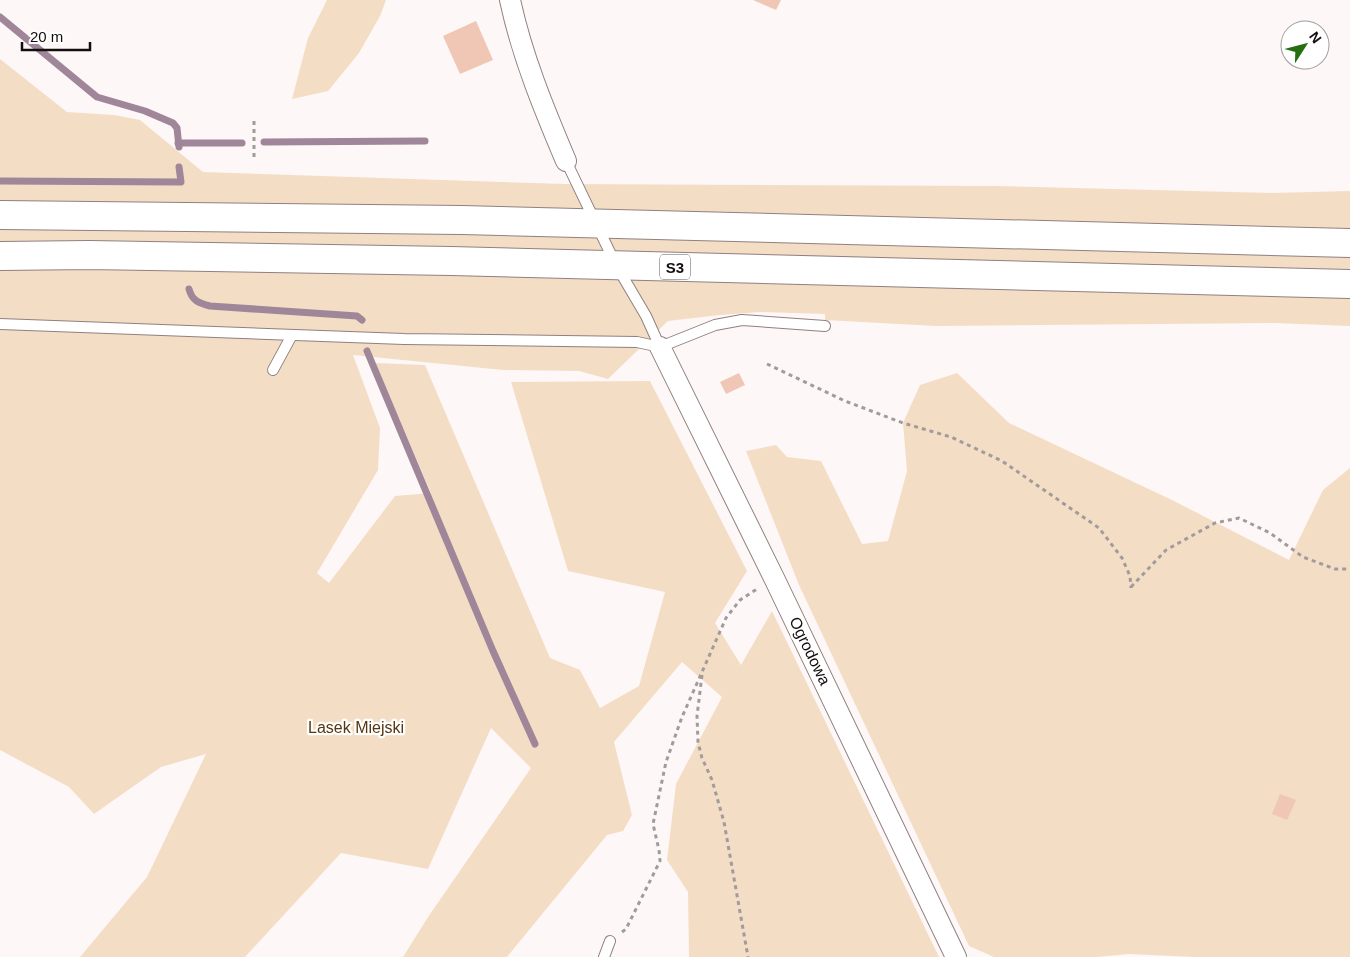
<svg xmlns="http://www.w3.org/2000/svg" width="1350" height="957" viewBox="0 0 1350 957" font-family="Helvetica,sans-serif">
  <rect width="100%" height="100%" fill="#fef7f7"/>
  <!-- green -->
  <g fill="#f4ddc5">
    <path d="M 327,0 L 386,0 L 380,16 L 359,53 L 328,91 L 292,99 L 308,38 Z"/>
    <path d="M 0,59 L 67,112 L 114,115 L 140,120 L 203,172 L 564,184 L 998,186 L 1272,193 L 1350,191 L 1350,326 L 1274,323 L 936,326 L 825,320 L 825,314 L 760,312 L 720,315 L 668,321 L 608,379 L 579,371 L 503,370 L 353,355 L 380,428 L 378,470 L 317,573 L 329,583 L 395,496 L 431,493 L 375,363 L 425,365 L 550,658 L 580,670 L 600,708 L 639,686 L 665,592 L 568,571 L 511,382 L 650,381 L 747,571 L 715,623 L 741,665 L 772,611 L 939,957 L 689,957 L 688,892 L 667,860 L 676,784 L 722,697 L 682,662 L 614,742 L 632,815 L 623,831 L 607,835 L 507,957 L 403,957 L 428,917 L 531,768 L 491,728 L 428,869 L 341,853 L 245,957 L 80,957 L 147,877 L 206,754 L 161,767 L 94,814 L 69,787 L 0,750 Z"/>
    <path d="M 957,373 L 1009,423 L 1174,501 L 1289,560 L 1323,490 L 1350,468 L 1350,957 L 1194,957 L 1129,954 L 1097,957 L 994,957 L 969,946 L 799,585 L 746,451 L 776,445 L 787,457 L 821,461 L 862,544 L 888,541 L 907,471 L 903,423 L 920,385 Z"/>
  </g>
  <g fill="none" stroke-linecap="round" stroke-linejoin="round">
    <!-- stream -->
    <g stroke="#9f8699" stroke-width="7">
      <path d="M 0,17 L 97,97 L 145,111 L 173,123 L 177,128 L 179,147"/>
      <path d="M 264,142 L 425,141"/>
      <path d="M 178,143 L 242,143"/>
      <path d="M 0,181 L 181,182 L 179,167"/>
      <path d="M 189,289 C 192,301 199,303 210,306 L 357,316 L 362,320"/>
      <path d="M 367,351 L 493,651 L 535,744"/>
    </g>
  </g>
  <!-- building -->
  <g fill="#f0c6b4">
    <path d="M 753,0 L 781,0 L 776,10 Z"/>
    <path d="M 476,21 L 493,60 L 460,74 L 443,36 Z"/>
    <path d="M 739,373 L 745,385 L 726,394 L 720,382 Z"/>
    <path d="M 1280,794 L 1296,800 L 1287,820 L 1272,814 Z"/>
  </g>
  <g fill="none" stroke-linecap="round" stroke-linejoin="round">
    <defs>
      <g id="service">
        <path d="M 566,161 L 616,265 L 646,316 L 660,347"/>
        <path d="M 0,324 L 404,339 L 637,342 L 660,347 L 715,325 L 742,320 L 825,326"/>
        <path d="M 273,370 L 292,335"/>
        <path d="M 604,957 L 610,941"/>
      </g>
      <g id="minor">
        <path d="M 510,0 C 522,56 544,109 566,161"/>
        <path d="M 660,347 L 775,580 L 956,957"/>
      </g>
      <g id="motorway">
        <path d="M 0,215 L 462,220 L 1350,243"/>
        <path d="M 0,256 L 89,255 L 451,261 L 1350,284"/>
      </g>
    </defs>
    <!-- service casing -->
    <use href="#service" stroke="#90807f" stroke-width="12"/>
    <!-- minor casing -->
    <use href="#minor" stroke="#90807f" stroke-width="22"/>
    <!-- motorway casing -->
    <use href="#motorway" stroke="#90807f" stroke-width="30"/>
    <!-- path -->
    <g stroke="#a29b9b" stroke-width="3" stroke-dasharray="4 4" stroke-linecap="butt">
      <path d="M 254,157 L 254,117"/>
      <path d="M 767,364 L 845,401 L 903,423 L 951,437 L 1002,461 L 1099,528 L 1122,558 L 1130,576 L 1131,588"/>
      <path d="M 1131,587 L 1166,550 L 1215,523 L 1239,518 L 1270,533 L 1303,557 L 1335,569 L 1350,569"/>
      <path d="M 702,675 L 697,716 L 698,742 L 702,758 L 712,780 L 724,822 L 748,957"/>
      <path d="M 622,932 L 626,929 L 660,861 L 659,850 L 653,824 L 666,762 L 682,717 L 726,618 L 740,600 L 757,589"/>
    </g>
    <!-- service -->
    <use href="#service" stroke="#fff" stroke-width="10"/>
    <!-- minor -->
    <use href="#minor" stroke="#fff" stroke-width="20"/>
    <!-- motorway -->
    <use href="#motorway" stroke="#fff" stroke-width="28"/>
  </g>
  <g text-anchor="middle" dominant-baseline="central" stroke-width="4.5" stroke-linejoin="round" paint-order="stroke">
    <!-- shield labels -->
    <rect fill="#fff" stroke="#5a5656" stroke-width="1" x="660" y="254.5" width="30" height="25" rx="4"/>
    <g font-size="15" font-weight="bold" fill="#140e0e">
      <text x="675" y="267">S3</text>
    </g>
    <!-- street labels -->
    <g font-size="16" fill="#140e0e" stroke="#fff">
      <text transform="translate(810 651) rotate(64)">Ogrodowa</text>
    </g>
    <!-- park labels -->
    <g font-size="16" fill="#553711" stroke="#fff">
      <text x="356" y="727">Lasek Miejski</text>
    </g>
  </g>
  <!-- north arrow -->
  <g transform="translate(1305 45) rotate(54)"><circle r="24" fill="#ffffff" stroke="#a19f9f"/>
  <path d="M0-4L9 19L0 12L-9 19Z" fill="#266f0f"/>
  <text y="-8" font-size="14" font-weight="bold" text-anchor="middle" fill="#140e0e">N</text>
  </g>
  <!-- scale -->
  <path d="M22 42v8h68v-8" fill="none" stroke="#140e0e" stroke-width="2.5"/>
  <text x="30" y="42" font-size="15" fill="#140e0e" stroke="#ffffff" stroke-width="4" paint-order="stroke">20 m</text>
</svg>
